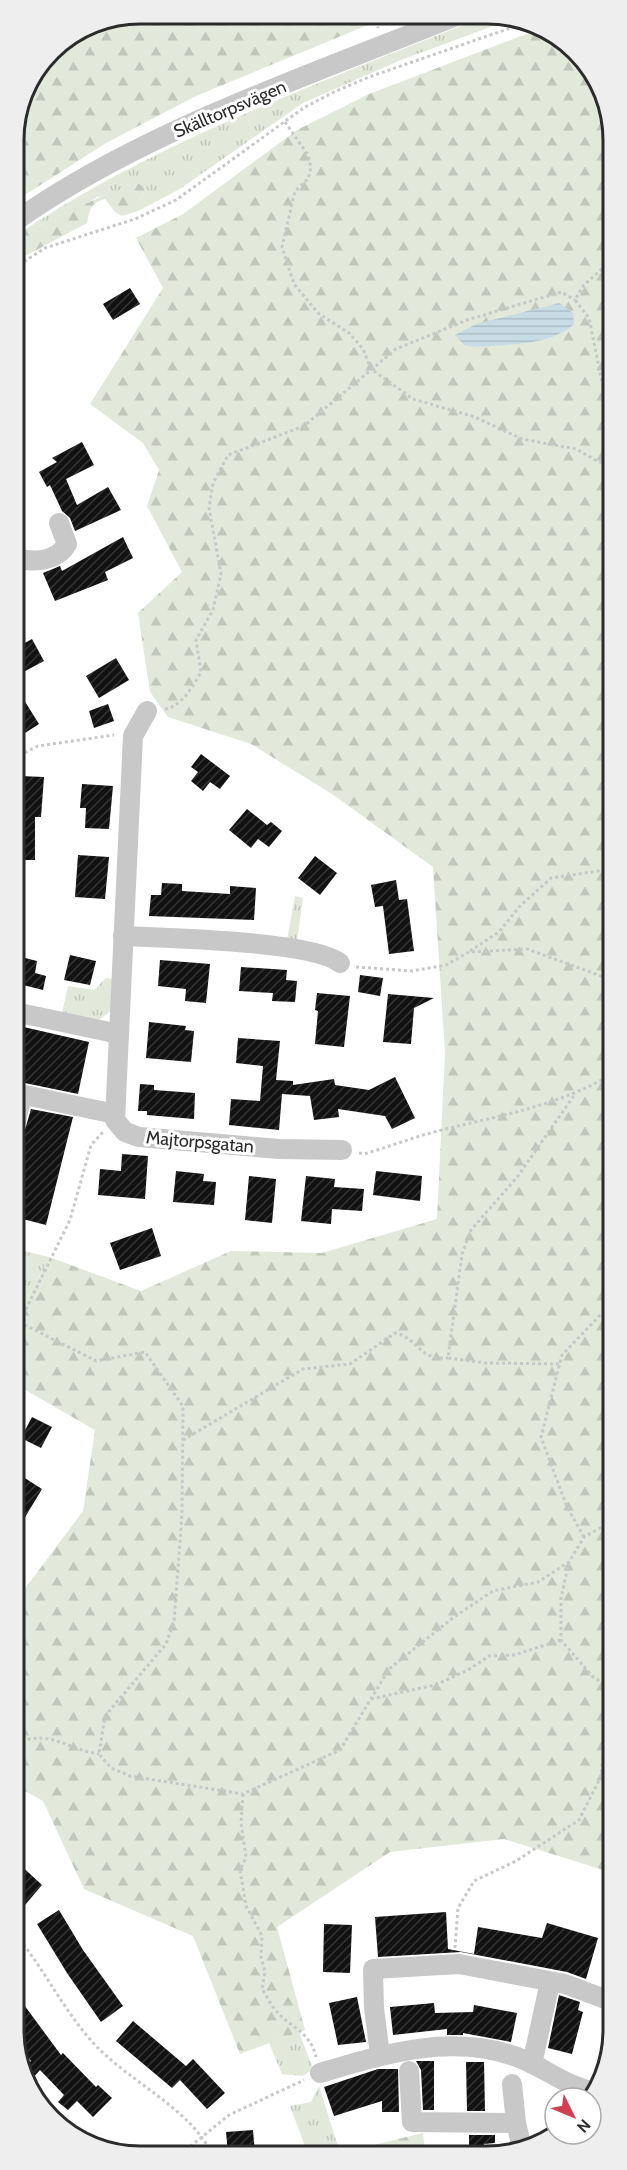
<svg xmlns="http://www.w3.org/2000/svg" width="627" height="2170" viewBox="0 0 627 2170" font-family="Cabin,sans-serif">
  <defs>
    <pattern id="grass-tufts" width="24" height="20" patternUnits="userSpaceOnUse" patternTransform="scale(1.5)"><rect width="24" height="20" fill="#e2e8da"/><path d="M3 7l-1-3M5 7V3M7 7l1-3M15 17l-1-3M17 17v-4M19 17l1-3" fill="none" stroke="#c2c7bb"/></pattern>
    <pattern id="forest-firs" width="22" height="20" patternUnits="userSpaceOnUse" patternTransform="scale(1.5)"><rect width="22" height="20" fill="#e2e8da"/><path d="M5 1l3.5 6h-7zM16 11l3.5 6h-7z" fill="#c2c7bb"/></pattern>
    <pattern id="water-rules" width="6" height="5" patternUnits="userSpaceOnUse" patternTransform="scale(1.5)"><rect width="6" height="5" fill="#c8dce6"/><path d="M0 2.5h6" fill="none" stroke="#acbdc5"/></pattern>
    <pattern id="building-hatch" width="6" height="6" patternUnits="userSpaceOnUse" patternTransform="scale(1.5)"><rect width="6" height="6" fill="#121212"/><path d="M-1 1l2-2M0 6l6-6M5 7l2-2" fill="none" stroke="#353535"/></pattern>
  </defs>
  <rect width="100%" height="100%" fill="#fff"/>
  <!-- grass -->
  <g fill="url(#grass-tufts)">
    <path d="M 485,16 L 515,18 L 401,60 L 303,103 L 180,189 L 138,211 L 138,203 L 147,189 L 97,197 L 78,209 L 41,225 L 38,221 C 176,133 334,78 485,16 Z"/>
    <path d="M 295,896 L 303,898 L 297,941 L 287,940 Z"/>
    <path d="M 106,978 L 113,979 L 111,1011 L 99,1020 L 62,1013 L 68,986 L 94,990 Z"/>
    <path d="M 15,1249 L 49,1257 L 15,1322 Z"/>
    <path d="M 299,2032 L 313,2069 L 303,2076 L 282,2074 L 269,2043 Z"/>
    <path d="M 319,2086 L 340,2153 L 337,2154 L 308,2154 L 290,2106 L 311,2102 Z"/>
  </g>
  <!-- forest -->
  <g fill="url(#forest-firs)" fill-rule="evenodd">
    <path d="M 140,14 L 392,15 L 196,96 L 106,143 L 14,202 L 14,133 L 26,114 L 33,77 L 53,49 L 92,23 Z"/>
    <path d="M 537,30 L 577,51 L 611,116 L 613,1873 L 504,1839 L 390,1852 L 277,1927 L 305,2030 L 240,2054 L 193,1936 L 84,1889 L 43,1801 L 16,1786 L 15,1602 L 83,1511 L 95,1430 L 15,1384 L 15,1322 L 49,1257 L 141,1291 L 231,1251 L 322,1253 L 437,1219 L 445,1053 L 433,867 L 332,794 L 251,744 L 168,717 L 150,692 L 138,613 L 182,572 L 147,506 L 159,470 L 143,443 L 90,404 L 163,288 L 136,238 L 183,214 L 297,130 L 369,94 ZM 574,324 L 544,339 L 474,347 Z"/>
    <path d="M 139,184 L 147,189 L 138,203 L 138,211 L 122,216 L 115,212 L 105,199 C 91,203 90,209 87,223 L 14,262 L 14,237 L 38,221 L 41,225 C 74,210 104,192 139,184 Z"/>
    <path d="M 423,2133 L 425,2154 L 337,2154 Z"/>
  </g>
  <!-- water -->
  <path fill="url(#water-rules)" d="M 559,303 L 573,313 L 574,324 C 549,347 505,344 474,347 L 464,345 L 455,335 L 476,324 Z"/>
  <!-- building -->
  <g fill="url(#building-hatch)">
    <path d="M 130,288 L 140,304 L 113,320 L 103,304 Z"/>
    <path d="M 82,442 L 94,465 L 66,479 L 77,505 L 108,487 L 121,510 L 75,531 L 70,518 L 62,511 L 50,485 L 47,487 L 39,472 L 57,462 L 52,458 Z"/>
    <path d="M 123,537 L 133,558 L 105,572 L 108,580 L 55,601 L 43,573 L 60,566 L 62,571 Z"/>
    <path d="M 32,639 L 44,661 L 14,677 L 14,649 Z"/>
    <path d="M 116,658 L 129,680 L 99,698 L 86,676 Z"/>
    <path d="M 14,684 L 39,724 L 14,740 Z"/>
    <path d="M 108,704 L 114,721 L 94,728 L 89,711 Z"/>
    <path d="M 201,754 L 230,776 L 220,789 L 210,782 L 203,791 L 191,781 L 198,772 L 191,767 Z"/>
    <path d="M 20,776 L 44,777 L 41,817 L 35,817 L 35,860 L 15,860 Z"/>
    <path d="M 82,784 L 113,786 L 109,829 L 85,828 L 86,808 L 80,808 Z"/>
    <path d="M 247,809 L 267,825 L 271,822 L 282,831 L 269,847 L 258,839 L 251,848 L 229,830 Z"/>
    <path d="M 78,855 L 109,857 L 105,899 L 75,897 Z"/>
    <path d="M 315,856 L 337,873 L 320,895 L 298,878 Z"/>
    <path d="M 396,880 L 399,900 L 407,899 L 414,951 L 389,954 L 383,906 L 375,907 L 371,885 Z"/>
    <path d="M 162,883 L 182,884 L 182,891 L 230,894 L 230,886 L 256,888 L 254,920 L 149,916 L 151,895 L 161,895 Z"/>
    <path d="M 70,955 L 96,961 L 90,985 L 64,980 Z"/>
    <path d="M 17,956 L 37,961 L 35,973 L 46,976 L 43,990 L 15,983 Z"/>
    <path d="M 160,960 L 210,964 L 206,1003 L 185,1001 L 186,989 L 158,986 Z"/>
    <path d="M 241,967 L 287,970 L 286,980 L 297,981 L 295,1002 L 272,1001 L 273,993 L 239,991 Z"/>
    <path d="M 360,975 L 383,978 L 380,996 L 358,992 Z"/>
    <path d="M 317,993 L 350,996 L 344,1047 L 315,1044 L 318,1011 L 315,1010 Z"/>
    <path d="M 388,994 L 434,998 L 414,1008 L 411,1044 L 383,1042 Z"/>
    <path d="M 149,1022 L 186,1026 L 185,1030 L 194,1031 L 191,1062 L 146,1058 Z"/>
    <path d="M 15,1025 L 89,1042 L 78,1094 L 15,1081 Z"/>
    <path d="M 238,1038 L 280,1041 L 276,1080 L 293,1081 L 293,1085 L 334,1079 L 335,1085 L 369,1090 L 395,1077 L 415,1118 L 392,1129 L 385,1116 L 338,1109 L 339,1117 L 314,1120 L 310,1096 L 282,1094 L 279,1130 L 229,1125 L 231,1099 L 260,1101 L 263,1066 L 236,1063 Z"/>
    <path d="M 140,1084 L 154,1085 L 154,1090 L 195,1093 L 194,1119 L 147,1115 L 147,1111 L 138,1111 Z"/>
    <path d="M 31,1109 L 73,1117 L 46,1225 L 15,1217 L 15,1138 L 24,1133 Z"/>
    <path d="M 122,1154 L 148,1156 L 145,1199 L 98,1195 L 100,1169 L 121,1171 Z"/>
    <path d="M 176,1171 L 204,1174 L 203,1181 L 216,1182 L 214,1205 L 173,1202 Z"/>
    <path d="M 376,1171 L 422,1176 L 420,1201 L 373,1195 Z"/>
    <path d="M 249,1176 L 276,1179 L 272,1223 L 245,1220 Z"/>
    <path d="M 306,1176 L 335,1179 L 334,1187 L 364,1189 L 362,1211 L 332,1209 L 331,1224 L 301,1221 Z"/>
    <path d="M 152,1228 L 161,1256 L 120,1270 L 110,1243 Z"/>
    <path d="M 32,1417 L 52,1427 L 41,1448 L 21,1438 Z"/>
    <path d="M 20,1475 L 42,1489 L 15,1534 L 15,1482 Z"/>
    <path d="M 16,1861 L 42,1885 L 25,1905 L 16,1897 Z"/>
    <path d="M 59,1910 L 83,1950 L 123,2006 L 101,2022 L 67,1973 L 37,1924 Z"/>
    <path d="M 446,1912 L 448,1949 L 474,1954 L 478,1927 L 542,1938 L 547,1923 L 598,1938 L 586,1979 L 567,1972 L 461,1952 L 378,1957 L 375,1917 Z"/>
    <path d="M 324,1924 L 352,1925 L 350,1973 L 323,1972 Z"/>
    <path d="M 16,1994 L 61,2055 L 63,2053 L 96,2087 L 98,2085 L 112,2098 L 93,2117 L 77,2101 L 68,2110 L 58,2102 L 64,2095 L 40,2070 L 30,2081 L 23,2068 L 31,2061 L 16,2041 Z"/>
    <path d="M 559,1995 L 580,2002 L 578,2010 L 583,2012 L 572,2054 L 548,2048 Z"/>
    <path d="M 357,1997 L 366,2042 L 338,2045 L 329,2003 Z"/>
    <path d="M 434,2003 L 435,2013 L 473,2012 L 474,2005 L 517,2013 L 511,2042 L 463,2033 L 463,2035 L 447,2035 L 447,2029 L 393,2035 L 390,2007 Z"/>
    <path d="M 133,2021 L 186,2066 L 193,2059 L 225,2093 L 207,2109 L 180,2080 L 172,2088 L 116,2041 Z"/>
    <path d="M 416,2061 L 434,2061 L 434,2110 L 423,2110 L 421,2070 Z"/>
    <path d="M 466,2062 L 484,2062 L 485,2111 L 467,2111 Z"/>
    <path d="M 378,2069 L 398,2069 L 399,2112 L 382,2112 L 382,2101 L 334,2116 L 324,2087 Z"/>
    <path d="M 253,2130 L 255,2154 L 228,2154 L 226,2132 Z"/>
    <path d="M 469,2135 L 495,2135 L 495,2143 L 484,2144 L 485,2154 L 469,2154 Z"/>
  </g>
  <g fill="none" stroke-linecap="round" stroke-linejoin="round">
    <!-- path -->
    <g stroke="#c8c8c8" stroke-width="3" stroke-dasharray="3 3" stroke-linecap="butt">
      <path d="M 375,15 L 378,28"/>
      <path d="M 285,122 L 308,155 L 311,168 L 308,179 L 295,191 L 282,247 L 294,284 L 318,313 L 349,333 L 363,349 L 371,369 L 413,399 L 475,417 L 522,439 L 576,449 L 599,462 L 612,463"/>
      <path d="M 611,261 L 583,286 L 575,300 L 589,318 L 611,427"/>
      <path d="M 14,268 L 45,248 L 135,219 L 176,200 L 305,107 L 334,92 L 369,77 L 525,23"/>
      <path d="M 165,709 C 181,707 194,685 201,672 L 196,640 L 213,610 L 221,574 L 209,508 L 213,483 L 228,455 L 304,426 L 396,349 L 467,320 L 561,292 L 575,300"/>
      <path d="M 14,758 L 38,746 L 114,735"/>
      <path d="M 470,951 L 499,932 L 520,906 L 551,878 L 612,869"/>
      <path d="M 356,967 L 412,971 L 446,965 L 469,952 L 527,949 L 612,980"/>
      <path d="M 359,1153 L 364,1154 C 388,1147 411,1138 434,1132 C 496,1116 557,1107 612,1074"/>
      <path d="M 19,1322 L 96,1361 L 145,1352 L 183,1406 L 182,1514 L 174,1622 L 166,1644 L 105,1716 L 99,1754 L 111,1768 L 130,1776 L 243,1794 L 340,1750 L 389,1669 L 454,1617 L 493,1591 L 538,1582 L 569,1562 L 584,1537 L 613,1521"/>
      <path d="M 15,1331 L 70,1220 L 91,1145 L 103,1132"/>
      <path d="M 559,1364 L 486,1363 L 448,1358 L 462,1254 L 471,1230 L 518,1176 L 575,1094"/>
      <path d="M 183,1440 L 303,1369 L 350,1364 L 395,1333 C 420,1339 417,1360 448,1358"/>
      <path d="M 584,1537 L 567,1507 L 541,1437 L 562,1355 L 605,1310 L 612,1298"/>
      <path d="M 569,1562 L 561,1598 L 561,1640 L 593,1677 L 613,1689"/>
      <path d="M 371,1699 L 435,1685 L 468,1670 L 489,1656 L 514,1655 L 561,1640"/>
      <path d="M 16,1743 C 50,1729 66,1749 99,1754"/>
      <path d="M 243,1794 L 241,1823 L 246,1857 L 240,1870 L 246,1906 L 262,1936 L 261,1957 L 265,1972 L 262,1989 C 267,1997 272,2007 278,2013 C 293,2029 310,2032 316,2057"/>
      <path d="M 16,1935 C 45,1970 65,2013 96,2046 C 132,2083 190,2109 212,2154"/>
      <path d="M 455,1948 L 458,1908 L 474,1881 L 516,1861 L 579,1820 L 601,1777 L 603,1758 L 613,1742"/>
      <path d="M 181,2154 L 229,2115 L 304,2080"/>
    </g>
    <!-- minor -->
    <g stroke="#c8c8c8" stroke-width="20">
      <path d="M 14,222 C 144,130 309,76 456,16"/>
      <path d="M 14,556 C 30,564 57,562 67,544 L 59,523"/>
      <path d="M 123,936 C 165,938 313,941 340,963"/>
      <path d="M 15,1012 L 119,1034 L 133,736 L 147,711"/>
      <path d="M 119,1034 L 115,1120 L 125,1132 L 139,1137 L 279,1149 L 342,1150"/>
      <path d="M 15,1093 L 115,1114"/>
      <path d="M 15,1125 L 22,1095"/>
      <path d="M 380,2055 L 374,2008 L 373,1969 L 459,1964 L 565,1984 L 613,2002"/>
      <path d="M 532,2064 L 550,1982"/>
      <path d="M 409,2071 L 412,2122 L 516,2123 L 522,2148"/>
      <path d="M 320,2073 C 384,2054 451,2033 517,2057 C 542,2066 564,2085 591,2091"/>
      <path d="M 512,2084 L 516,2123"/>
    </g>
  </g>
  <g text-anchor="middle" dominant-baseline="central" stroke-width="6" stroke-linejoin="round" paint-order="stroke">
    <!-- street labels -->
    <g font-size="18" fill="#2b2b2b" stroke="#fff">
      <text transform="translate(230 109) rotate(-23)">Skälltorpsvägen</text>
      <text transform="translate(200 1142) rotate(5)">Majtorpsgatan</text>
    </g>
  </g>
  <!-- crop -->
  <path d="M0 0H627V2170H0ZM140 24H487A116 116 0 0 1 603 140V2030A116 116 0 0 1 487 2146H140A116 116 0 0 1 24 2030V140A116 116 0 0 1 140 24Z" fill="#eee" fill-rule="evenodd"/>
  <path fill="none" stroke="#2b2b2b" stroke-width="3" d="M140 24H487A116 116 0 0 1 603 140V2030A116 116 0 0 1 487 2146H140A116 116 0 0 1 24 2030V140A116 116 0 0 1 140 24Z"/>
  <!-- north arrow -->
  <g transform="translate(573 2116) rotate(133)"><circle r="28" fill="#ffffff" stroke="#aaaaaa" stroke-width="1.5"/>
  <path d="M0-4.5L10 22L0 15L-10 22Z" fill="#d04052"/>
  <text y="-9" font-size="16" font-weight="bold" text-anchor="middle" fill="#2b2b2b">N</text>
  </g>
</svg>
